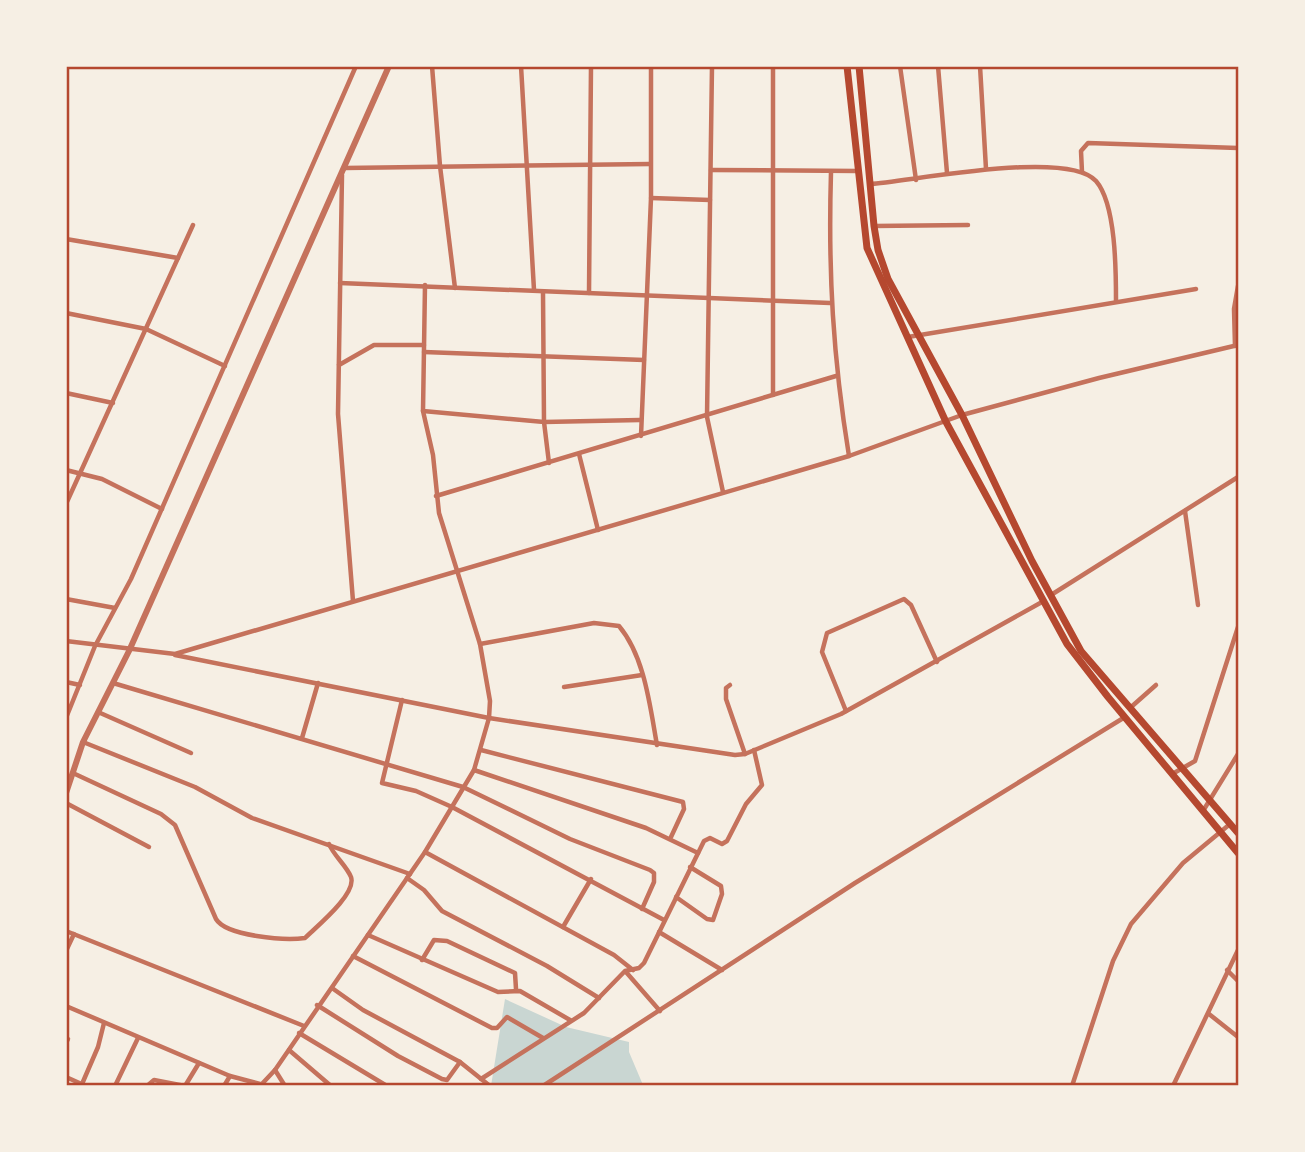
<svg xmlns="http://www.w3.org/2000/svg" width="1305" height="1152" viewBox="0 0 1305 1152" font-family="'Varela Round',sans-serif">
  <rect width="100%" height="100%" fill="#f6efe4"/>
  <!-- water -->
  <path fill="#c9d6d2" d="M 505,999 L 566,1027 L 629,1042 L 629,1052 L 643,1085 L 491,1086 Z"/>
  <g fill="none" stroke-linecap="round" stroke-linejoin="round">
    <!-- minor -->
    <g stroke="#c5725c" stroke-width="4.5">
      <path d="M 432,66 L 440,166 L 455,288"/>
      <path d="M 521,66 L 534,290"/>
      <path d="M 712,66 L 707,417 L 723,492"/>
      <path d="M 900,66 L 916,180"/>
      <path d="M 938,66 L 947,173"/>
      <path d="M 980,66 L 986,169"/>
      <path d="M 345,168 L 650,164"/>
      <path d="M 711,170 L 858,171"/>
      <path d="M 831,172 C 828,272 833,358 849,456"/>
      <path d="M 1082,172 L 1081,151 L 1088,143 L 1238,148"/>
      <path d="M 342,175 L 338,414 L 353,601"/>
      <path d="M 870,184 C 913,181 1068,149 1096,181 C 1116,204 1116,271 1116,301"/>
      <path d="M 651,198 L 710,200"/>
      <path d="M 874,226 L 968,225"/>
      <path d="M 66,239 L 178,258"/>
      <path d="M 340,283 L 830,303"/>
      <path d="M 425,285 L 423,411 L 544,422 L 640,420"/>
      <path d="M 543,292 L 544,422 L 549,463"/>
      <path d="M 589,293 L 591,66"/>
      <path d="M 66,313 L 146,329 L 225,366"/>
      <path d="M 908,337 L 1196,289"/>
      <path d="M 1235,346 L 1234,309 L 1238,286"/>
      <path d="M 424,352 L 644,360"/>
      <path d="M 339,365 L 374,345 L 424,345"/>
      <path d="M 66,393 L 113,403"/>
      <path d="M 773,395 L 773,66"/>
      <path d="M 641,436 L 651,198 L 651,66"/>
      <path d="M 579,454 L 598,530"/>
      <path d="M 66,470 L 102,479 L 162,509"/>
      <path d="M 436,496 L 836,376"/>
      <path d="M 66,504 L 193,225"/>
      <path d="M 1185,511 L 1198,605"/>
      <path d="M 1051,595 L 1238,477"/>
      <path d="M 66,599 L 115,608"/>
      <path d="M 66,641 L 175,654 L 849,456 L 962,415 L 1099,378 L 1238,345"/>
      <path d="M 480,644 L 594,623 L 619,626 C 645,657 650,707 657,745"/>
      <path d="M 175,655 L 489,718 L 735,755 L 745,754 L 841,714 L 1042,602"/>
      <path d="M 66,682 L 80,685"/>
      <path d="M 113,683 L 463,787 L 570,839 L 650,870 L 654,873 L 654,882 L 642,909"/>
      <path d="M 730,685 L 726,688 L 726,699 L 745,754"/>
      <path d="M 564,687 L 642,675"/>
      <path d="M 402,700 L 382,783 L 416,791 L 452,807 L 664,920"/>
      <path d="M 1130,708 L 1156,685"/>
      <path d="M 846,711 L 822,652 L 827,633 L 904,599 L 911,605 L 937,662"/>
      <path d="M 98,712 L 191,753"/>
      <path d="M 66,718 L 95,646 L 131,579 L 356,66"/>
      <path d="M 302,738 L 318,683"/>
      <path d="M 83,742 L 195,787 L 252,818 L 410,874"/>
      <path d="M 481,750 L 683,802 L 684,809 L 671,837"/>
      <path d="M 474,770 L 646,828 L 698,853"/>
      <path d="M 1174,773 L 1195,761 L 1238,627"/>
      <path d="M 75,774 L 161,814 L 175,825 L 216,919 C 226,936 285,941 305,938 C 316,927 357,894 351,877 C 346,865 334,856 329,844"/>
      <path d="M 66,803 L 149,847"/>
      <path d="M 1203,811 L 1238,754"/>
      <path d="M 425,852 L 614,955 L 633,970"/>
      <path d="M 407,878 L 424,890 L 442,911 L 547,966 L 599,998"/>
      <path d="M 676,897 L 707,919 L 713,920 L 722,894 L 721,886 L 690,867"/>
      <path d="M 563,927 L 591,879"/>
      <path d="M 66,931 L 304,1026"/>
      <path d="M 659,932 L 722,970"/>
      <path d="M 368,935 L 498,992 L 520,991 L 570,1020"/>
      <path d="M 66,951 L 74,934"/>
      <path d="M 353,956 L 492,1028 L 497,1028 L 507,1017 L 543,1038"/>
      <path d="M 422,960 L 434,940 L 447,941 L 515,973 L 516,989"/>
      <path d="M 1227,970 L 1238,981"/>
      <path d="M 626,972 L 660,1011"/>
      <path d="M 332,988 L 363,1010 L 460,1062 L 490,1086"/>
      <path d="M 317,1005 L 398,1056 L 442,1079 L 447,1080 L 460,1062"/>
      <path d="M 66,1006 L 230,1076 L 260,1084"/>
      <path d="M 1209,1014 L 1238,1037"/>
      <path d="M 299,1033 L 387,1086"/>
      <path d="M 66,1043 L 68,1039"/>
      <path d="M 289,1050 L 331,1086"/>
      <path d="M 275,1070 L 285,1086"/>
      <path d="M 66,1077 L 86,1086"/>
      <path d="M 481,1079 L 584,1013 L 625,971 L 639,968 L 644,963 L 704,841 L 710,838 L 722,844 L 727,841 L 746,804 L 762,785 L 754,750"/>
      <path d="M 82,1084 L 98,1047 L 104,1023"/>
      <path d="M 115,1086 L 138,1038"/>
      <path d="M 147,1086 L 154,1080 L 185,1086"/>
      <path d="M 185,1086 L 199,1063"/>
      <path d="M 224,1086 L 230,1076"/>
      <path d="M 260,1086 L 275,1070 L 425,852 L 474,770 L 489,718 L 490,701 L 480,644 L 439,513 L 433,455 L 423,411"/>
      <path d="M 543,1086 L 855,883 L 1125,717"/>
      <path d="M 1072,1086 L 1113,961 L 1131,924 L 1183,863 L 1230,824"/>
      <path d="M 1173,1086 L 1238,950"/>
    </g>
    <!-- tertiary -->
    <path stroke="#c5725c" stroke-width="6" d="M 66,793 L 83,742 L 129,651 L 389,66"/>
    <!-- secondary -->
    <g stroke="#b5482f" stroke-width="7">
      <path d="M 847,66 L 867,248 L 946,422 L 1067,644 L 1108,697 L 1238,853"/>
      <path d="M 859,66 L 874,226 L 878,250 L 888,279 L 962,415 L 1032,561 L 1081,651 L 1238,833"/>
    </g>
  </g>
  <!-- border -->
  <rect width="1305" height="1152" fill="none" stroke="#f6efe4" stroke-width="136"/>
  <rect x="68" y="68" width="1169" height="1016" fill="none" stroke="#b5482f" stroke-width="2.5"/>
</svg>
